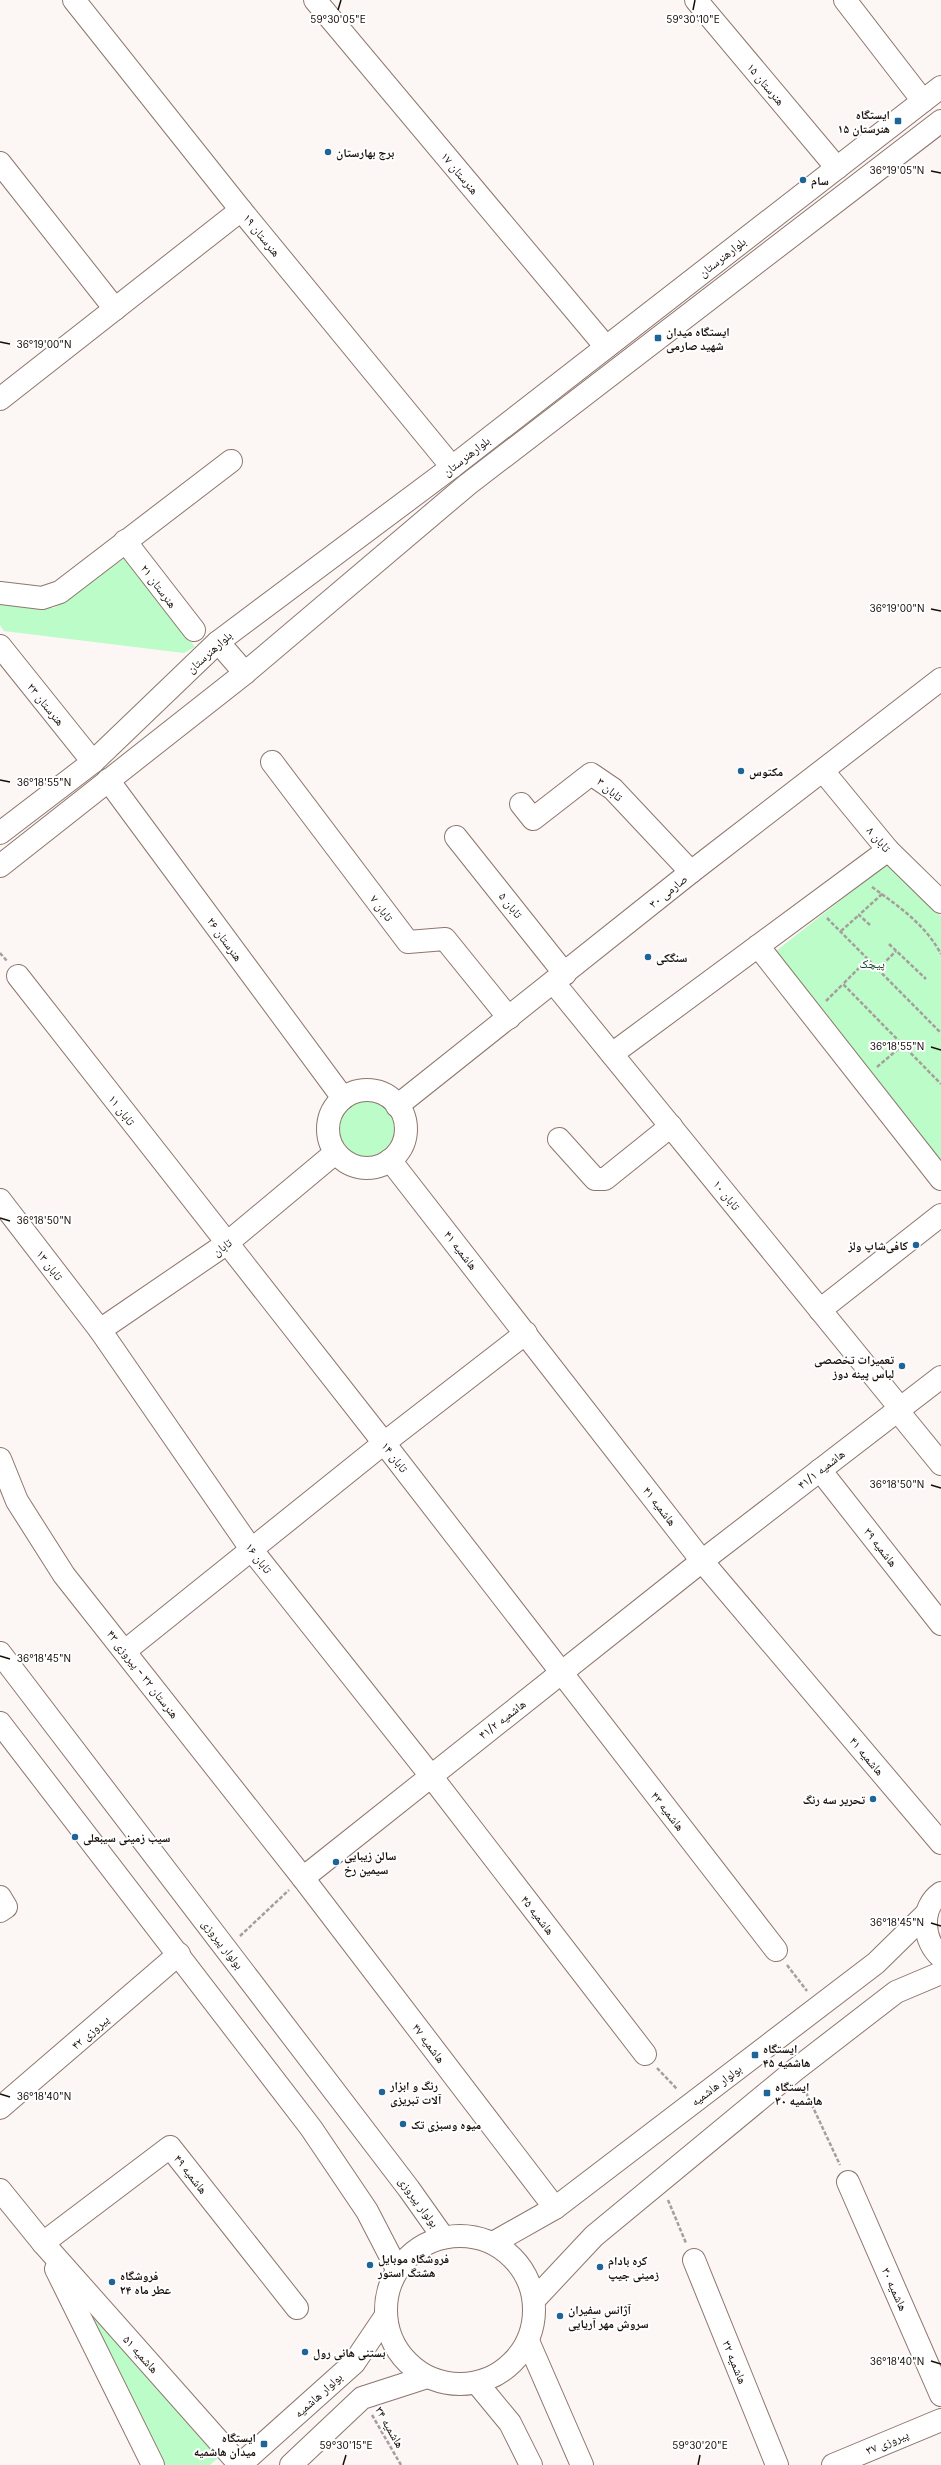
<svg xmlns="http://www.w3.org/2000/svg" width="941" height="2465" viewBox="0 0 941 2465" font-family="Inter,'Noto Naskh Arabic',sans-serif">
  <rect width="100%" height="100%" fill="#fcf6f4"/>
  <!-- green -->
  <g fill="#bbfcc9">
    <path d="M 126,557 L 195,647 L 184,653 L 4,631 L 0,625 L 0,600 L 54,608 Z"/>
    <path d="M 888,863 L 941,916 L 941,1162 L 776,951 Z"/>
    <circle cx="367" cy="1129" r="28"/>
    <path d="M 78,2287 L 218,2458 L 210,2465 L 163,2465 Z"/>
  </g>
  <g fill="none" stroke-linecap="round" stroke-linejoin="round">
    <defs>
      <g id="minor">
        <path d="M 74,0 L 241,210 L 452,467"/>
        <path d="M 315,0 L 606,347"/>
        <path d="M 696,0 L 837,168"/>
        <path d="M 845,0 L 923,101"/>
        <path d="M 0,163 L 115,309"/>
        <path d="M 0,399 L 241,210"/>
        <path d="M 125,541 L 194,630"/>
        <path d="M 0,593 L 42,598 L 60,592 L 231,461"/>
        <path d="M 0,646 L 93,762"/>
        <path d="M 272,762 L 408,942 L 445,939 L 509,1018"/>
        <path d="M 823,771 L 888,850 L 941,902"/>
        <path d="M 108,780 L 343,1098"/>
        <path d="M 521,804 L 533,819 L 591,774 L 613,789 L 691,872"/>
        <path d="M 456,837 L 565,974"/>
        <path d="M 758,946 L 941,1179"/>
        <path d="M 18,976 L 384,1443 L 776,1950"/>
        <path d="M 554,983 L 900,1408"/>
        <path d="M 612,1054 L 888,850"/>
        <circle cx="367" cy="1129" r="39"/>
        <path d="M 397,1106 L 691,872 L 941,679"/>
        <path d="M 559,1139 L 595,1179 L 605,1179 L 671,1126"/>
        <path d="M 390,1160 L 702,1561 L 941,1843"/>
        <path d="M 0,1200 L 100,1330 L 251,1549 L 431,1776 L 645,2054"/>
        <path d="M 820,1310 L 941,1215"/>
        <path d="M 100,1330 L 226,1244 L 335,1153"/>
        <path d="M 897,1410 L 941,1464"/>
        <path d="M 0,1459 L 17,1501 L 64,1575 L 303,1878 L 555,2208"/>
        <path d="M 820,1470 L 941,1624"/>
        <path d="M 125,1651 L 384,1443 L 526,1333"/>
        <path d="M 303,1878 L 702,1561 L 941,1377"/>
        <path d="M 0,1897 L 6,1907 L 0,1911"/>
        <path d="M 0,2108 L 179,1954"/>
        <path d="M 848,2182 L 941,2395"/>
        <path d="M 0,2190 L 43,2243 L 240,2465"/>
        <path d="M 43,2243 L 170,2147 L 297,2308"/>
        <path d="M 694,2260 L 777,2465"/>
        <path d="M 56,2269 L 153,2465"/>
        <path d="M 833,2465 L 941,2420"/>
      </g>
      <g id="major">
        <path d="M 218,642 L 245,673"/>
        <path d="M 0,833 L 93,762 L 218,642 L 452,467 L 941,87"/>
        <path d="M 0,866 L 245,673 L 467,485 L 941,121"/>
        <path d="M 0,1653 L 409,2189 L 443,2237"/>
        <path d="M 0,1723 L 311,2128 L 367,2211 L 397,2269"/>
        <path d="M 941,1893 C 919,1908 923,1941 941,1957"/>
        <circle cx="460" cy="2310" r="74"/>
        <path d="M 493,2243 L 555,2208 L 876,1963 L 927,1913"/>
        <path d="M 534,2300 L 594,2236 L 795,2070 L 896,1992 L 941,1973"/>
        <path d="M 528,2341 L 582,2465"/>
        <path d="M 477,2383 L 510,2423 L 531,2465"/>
        <path d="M 240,2465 L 354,2363 L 385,2317"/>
        <path d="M 291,2465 L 362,2398 L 427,2377"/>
      </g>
    </defs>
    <!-- minor casing -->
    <use href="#minor" stroke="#8e766d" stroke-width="24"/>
    <!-- major casing -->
    <use href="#major" stroke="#8e766d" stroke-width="24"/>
    <!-- path -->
    <g stroke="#a69e9c" stroke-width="2.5" stroke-dasharray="4 2" stroke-linecap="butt">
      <path d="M 872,887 C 898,906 925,924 941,954"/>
      <path d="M 827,918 L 941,1033"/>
      <path d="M 870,925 L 859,915 L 882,894"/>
      <path d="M 841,931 L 859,915"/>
      <path d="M 889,944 L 926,979"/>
      <path d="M 0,953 L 7,961"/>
      <path d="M 868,959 L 843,984 L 941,1084"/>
      <path d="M 878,969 L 896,951"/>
      <path d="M 826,1001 L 843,984"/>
      <path d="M 877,1067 L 903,1045"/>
      <path d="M 240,1936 L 289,1890"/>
      <path d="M 787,1965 L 807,1991"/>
      <path d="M 657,2068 L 677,2089"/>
      <path d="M 804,2088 L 840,2165"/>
      <path d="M 668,2200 L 686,2243"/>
      <path d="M 372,2415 L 401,2465"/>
    </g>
    <!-- minor -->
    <use href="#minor" stroke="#fff" stroke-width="22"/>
    <!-- major -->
    <use href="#major" stroke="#fff" stroke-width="22"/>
  </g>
  <!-- ticks -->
  <path fill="none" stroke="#170e0a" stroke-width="1.5" d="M 338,10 L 341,0M 693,10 L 695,0M 931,171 L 941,173M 0,342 L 10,344M 931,609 L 941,611M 0,780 L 10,782M 931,1047 L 941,1050M 0,1218 L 10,1221M 931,1485 L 941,1488M 0,1656 L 10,1659M 931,1923 L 941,1926M 0,2094 L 10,2097M 931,2361 L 941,2364M 343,2465 L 346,2455M 698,2465 L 700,2455"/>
  <!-- markers -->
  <g fill="#1d6599" stroke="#fff" stroke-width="1.5">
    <rect x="894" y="117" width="8" height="8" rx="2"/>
    <circle cx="328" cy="152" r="4"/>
    <circle cx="803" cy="180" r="4"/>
    <rect x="654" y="334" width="8" height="8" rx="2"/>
    <circle cx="741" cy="771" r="4"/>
    <circle cx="648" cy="957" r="4"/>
    <circle cx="916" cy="1245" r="4"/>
    <circle cx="902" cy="1366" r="4"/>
    <circle cx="873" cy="1799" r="4"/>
    <circle cx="75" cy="1837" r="4"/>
    <circle cx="336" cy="1862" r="4"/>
    <rect x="751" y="2051" width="8" height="8" rx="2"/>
    <circle cx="382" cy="2092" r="4"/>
    <rect x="763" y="2089" width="8" height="8" rx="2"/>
    <circle cx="403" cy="2124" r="4"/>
    <circle cx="370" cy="2265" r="4"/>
    <circle cx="600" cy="2267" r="4"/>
    <circle cx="112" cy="2282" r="4"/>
    <circle cx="560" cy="2316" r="4"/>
    <circle cx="305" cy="2352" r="4"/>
    <rect x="260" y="2440" width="8" height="8" rx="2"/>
  </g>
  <g text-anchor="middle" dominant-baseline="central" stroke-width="4" stroke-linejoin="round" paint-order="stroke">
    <!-- street labels -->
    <g font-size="12" fill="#170e0a" stroke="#fff">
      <text transform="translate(766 84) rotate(50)">هنرستان ۱۵</text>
      <text transform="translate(460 173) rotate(50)">هنرستان ۱۷</text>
      <text transform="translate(262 235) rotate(51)">هنرستان ۱۹</text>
      <text transform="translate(722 257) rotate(-38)">بلوارهنرستان</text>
      <text transform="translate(466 456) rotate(-38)">بلوارهنرستان</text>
      <text transform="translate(159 586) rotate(53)">هنرستان ۲۱</text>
      <text transform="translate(209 652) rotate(-42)">بلوارهنرستان</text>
      <text transform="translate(46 704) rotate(51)">هنرستان ۲۳</text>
      <text transform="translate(610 789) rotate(40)">تابان ۳</text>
      <text transform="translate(879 839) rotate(49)">تابان ۸</text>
      <text transform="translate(668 891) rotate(-39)">صارمی ۳۰</text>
      <text transform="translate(511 905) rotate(51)">تابان ۵</text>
      <text transform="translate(382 908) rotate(53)">تابان ۷</text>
      <text transform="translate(225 939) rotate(54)">هنرستان ۲۶</text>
      <text transform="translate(122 1110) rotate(52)">تابان ۱۱</text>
      <text transform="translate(727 1195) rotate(51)">تابان ۱۰</text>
      <text transform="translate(222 1247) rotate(-36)">تابان</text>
      <text transform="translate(461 1250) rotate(52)">هاشمیه ۴۱</text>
      <text transform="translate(50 1265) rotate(52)">تابان ۱۳</text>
      <text transform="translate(395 1457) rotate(52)">تابان ۱۴</text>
      <text transform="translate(821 1469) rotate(-38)">هاشمیه ۴۱/۱</text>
      <text transform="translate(660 1506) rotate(52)">هاشمیه ۴۱</text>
      <text transform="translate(881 1547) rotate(52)">هاشمیه ۳۹</text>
      <text transform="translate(259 1558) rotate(52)">تابان ۱۶</text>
      <text transform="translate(143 1674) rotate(52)">هنرستان ۳۲ - پیروزی ۴۳</text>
      <text transform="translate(502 1719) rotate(-38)">هاشمیه ۴۱/۲</text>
      <text transform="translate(867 1756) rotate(50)">هاشمیه ۴۱</text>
      <text transform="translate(668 1811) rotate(52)">هاشمیه ۴۳</text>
      <text transform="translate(538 1915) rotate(52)">هاشمیه ۴۵</text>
      <text transform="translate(223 1944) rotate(52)">بولوار پیروزی</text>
      <text transform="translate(90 2032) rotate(-41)">پیروزی ۴۲</text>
      <text transform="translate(429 2043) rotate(53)">هاشمیه ۴۷</text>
      <text transform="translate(716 2085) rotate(-37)">بولوار هاشمیه</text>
      <text transform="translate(191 2174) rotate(52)">هاشمیه ۴۹</text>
      <text transform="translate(419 2202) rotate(54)">بولوار پیروزی</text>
      <text transform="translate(895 2289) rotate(66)">هاشمیه ۳۰</text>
      <text transform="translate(141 2354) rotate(48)">هاشمیه ۵۱</text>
      <text transform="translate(735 2362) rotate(68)">هاشمیه ۳۲</text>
      <text transform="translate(318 2395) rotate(-42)">بولوار هاشمیه</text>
      <text transform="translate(390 2427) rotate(60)">هاشمیه ۳۴</text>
      <text transform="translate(887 2442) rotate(-23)">پیروزی ۳۷</text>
    </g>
    <!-- poi labels -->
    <g font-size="12" font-weight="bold" fill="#170e0a" stroke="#fff" text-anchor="start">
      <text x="890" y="114" text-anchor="end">ایستگاه<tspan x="890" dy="14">هنرستان ۱۵</tspan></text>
      <text x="336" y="152">برج بهارستان</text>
      <text x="811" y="180">سام</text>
      <text x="666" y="331">ایستگاه میدان<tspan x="666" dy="14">شهید صارمی</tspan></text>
      <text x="749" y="771">مکتوس</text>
      <text x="656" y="957">سنگکی</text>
      <text x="908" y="1245" text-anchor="end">کافی‌شاپ ولز</text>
      <text x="894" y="1359" text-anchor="end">تعمیرات تخصصی<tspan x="894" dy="14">لباس پینه دوز</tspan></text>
      <text x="865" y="1799" text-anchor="end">تحریر سه رنگ</text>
      <text x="83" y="1837">سیب زمینی سیبعلی</text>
      <text x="344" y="1855">سالن زیبایی<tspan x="344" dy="14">سیمین رخ</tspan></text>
      <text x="763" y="2048">ایستگاه<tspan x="763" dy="14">هاشمیه ۴۵</tspan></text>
      <text x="390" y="2085">رنگ و ابزار<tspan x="390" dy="14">آلات تبریزی</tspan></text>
      <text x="775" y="2086">ایستگاه<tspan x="775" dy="14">هاشمیه ۳۰</tspan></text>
      <text x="411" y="2124">میوه وسبزی تک</text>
      <text x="378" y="2258">فروشگاه موبایل<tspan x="378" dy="14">هشتگ استور</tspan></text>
      <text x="608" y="2260">کره بادام<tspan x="608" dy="14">زمینی جیپ</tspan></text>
      <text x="120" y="2275">فروشگاه<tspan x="120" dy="14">عطر ماه ۲۴</tspan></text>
      <text x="568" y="2309">آژانس سفیران<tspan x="568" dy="14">سروش مهر آریایی</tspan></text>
      <text x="313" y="2352">بستنی هانی رول</text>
      <text x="256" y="2437" text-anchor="end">ایستگاه<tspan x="256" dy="14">میدان هاشمیه</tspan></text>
    </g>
    <!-- park labels -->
    <g font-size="12" fill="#0b431f" stroke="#fff">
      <text x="872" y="963">پیچک</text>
    </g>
  </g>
  <g font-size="10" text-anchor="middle" fill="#170e0a" stroke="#fff" stroke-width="4" stroke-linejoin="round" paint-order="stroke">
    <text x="338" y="23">59°30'05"E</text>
    <text x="693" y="23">59°30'10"E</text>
    <text x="897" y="174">36°19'05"N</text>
    <text x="44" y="348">36°19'00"N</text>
    <text x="897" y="612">36°19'00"N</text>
    <text x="44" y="786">36°18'55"N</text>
    <text x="897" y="1050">36°18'55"N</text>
    <text x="44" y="1224">36°18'50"N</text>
    <text x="897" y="1488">36°18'50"N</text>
    <text x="44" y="1662">36°18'45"N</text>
    <text x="897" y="1926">36°18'45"N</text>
    <text x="44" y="2100">36°18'40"N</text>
    <text x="897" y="2365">36°18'40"N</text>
    <text x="346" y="2449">59°30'15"E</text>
    <text x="700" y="2449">59°30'20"E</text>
  </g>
</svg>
